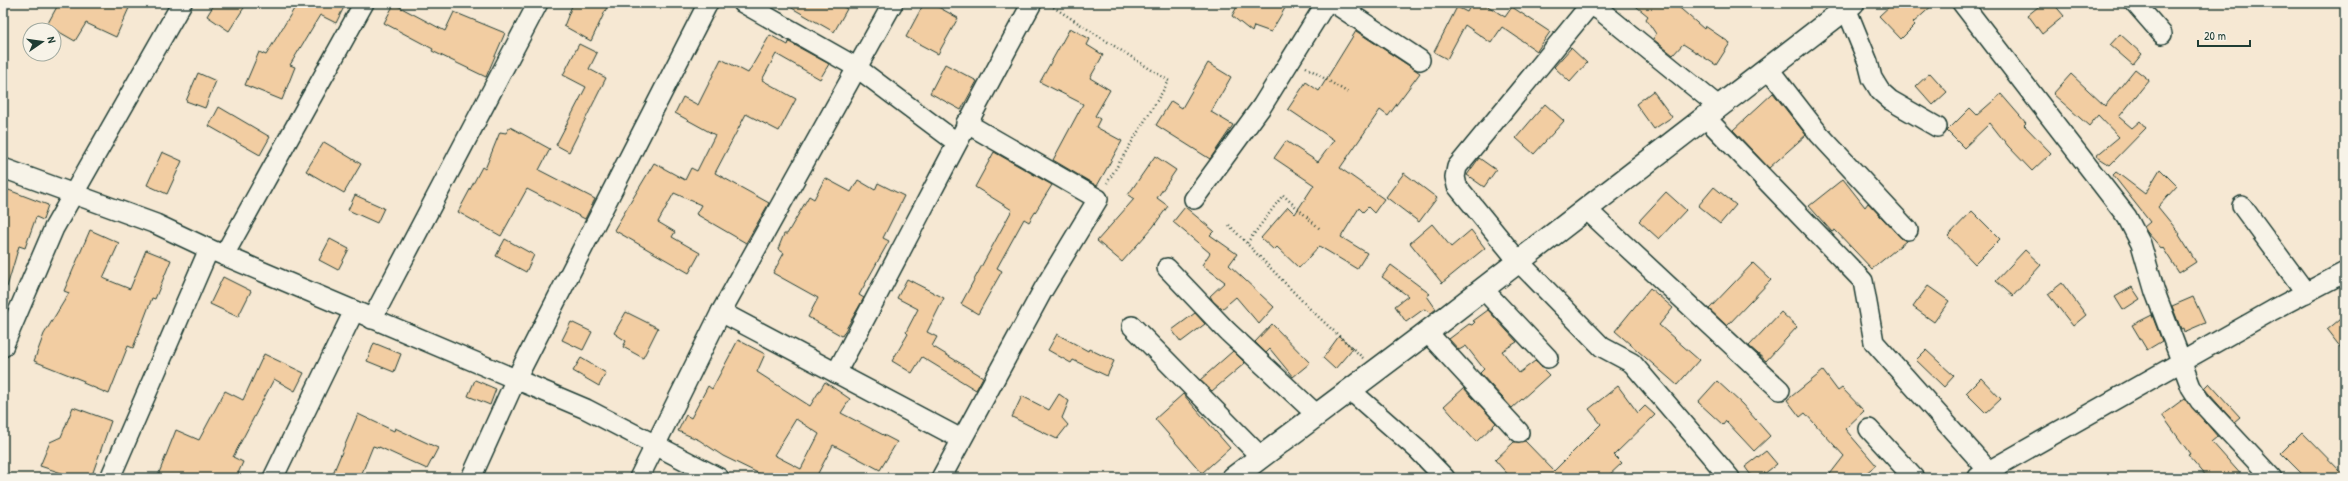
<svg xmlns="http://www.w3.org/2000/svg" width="2348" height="481" viewBox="0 0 2348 481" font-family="'Patrick Hand',sans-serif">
  <rect width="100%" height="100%" fill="#f6e8d3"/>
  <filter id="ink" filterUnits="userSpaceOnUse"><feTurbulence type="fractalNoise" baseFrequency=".025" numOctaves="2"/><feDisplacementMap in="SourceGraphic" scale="8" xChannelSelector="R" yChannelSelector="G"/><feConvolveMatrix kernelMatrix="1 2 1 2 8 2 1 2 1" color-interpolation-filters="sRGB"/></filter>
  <g filter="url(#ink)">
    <!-- building -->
    <g fill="#f2cda2" stroke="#1f3d34" fill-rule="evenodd">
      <path d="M 59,3 L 118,3 L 129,8 L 116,37 L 86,23 L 75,41 L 47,25 Z"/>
      <path d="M 215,3 L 247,3 L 229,31 L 207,16 Z"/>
      <path d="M 295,3 L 346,3 L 336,23 L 320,15 L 290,65 L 295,67 L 282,100 L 245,85 L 259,52 L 266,55 L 297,4 Z"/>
      <path d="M 573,3 L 609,3 L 591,41 L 564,26 Z"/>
      <path d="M 783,3 L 836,3 L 847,9 L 834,32 Z"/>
      <path d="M 924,3 L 931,3 L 958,18 L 938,54 L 906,37 Z"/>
      <path d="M 1239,3 L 1288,3 L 1271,32 L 1254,26 L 1252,32 L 1232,16 Z"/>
      <path d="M 1472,3 L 1483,3 L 1505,17 L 1512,7 L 1550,32 L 1537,51 L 1502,27 L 1491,43 L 1465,25 L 1447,59 L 1434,52 L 1457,7 L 1467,12 Z"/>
      <path d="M 1632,3 L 1674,3 L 1704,29 L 1705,26 L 1730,43 L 1716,65 L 1683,44 L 1673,55 L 1653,39 L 1656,34 L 1646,19 L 1648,16 Z"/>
      <path d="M 1893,3 L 1935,3 L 1913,23 L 1915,25 L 1901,39 L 1879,16 Z"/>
      <path d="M 2043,3 L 2053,3 L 2064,16 L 2042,34 L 2028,15 Z"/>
      <path d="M 394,4 L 445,31 L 454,12 L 505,33 L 486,77 L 432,51 L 433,49 L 384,23 Z"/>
      <path d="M 1070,28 L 1090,39 L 1087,45 L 1103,55 L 1090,78 L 1110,90 L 1095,116 L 1100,119 L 1096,127 L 1122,141 L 1097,186 L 1053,160 L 1083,104 L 1040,82 Z"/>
      <path d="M 1356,31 L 1420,73 L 1388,116 L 1380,110 L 1340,168 L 1384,199 L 1374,213 L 1368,207 L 1363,212 L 1359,208 L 1341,237 L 1367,253 L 1357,269 L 1319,246 L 1299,268 L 1277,247 L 1274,250 L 1261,238 L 1288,207 L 1295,214 L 1314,185 L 1274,158 L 1286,141 L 1318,162 L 1334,140 L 1288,109 L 1306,82 L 1319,91 Z"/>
      <path d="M 2120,34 L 2142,54 L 2133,65 L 2110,45 Z"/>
      <path d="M 770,35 L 788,45 L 789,42 L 829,64 L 820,79 L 776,54 L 762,80 L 796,99 L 779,131 L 746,114 L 715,173 L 769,203 L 746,243 L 696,214 L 701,205 L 674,193 L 658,222 L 675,232 L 672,237 L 700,253 L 689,273 L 614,230 L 654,163 L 685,180 L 691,168 L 697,171 L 715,135 L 675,113 L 683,97 L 698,105 L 721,59 L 748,73 Z"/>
      <path d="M 579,44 L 597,53 L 589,69 L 606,78 L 569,152 L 556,145 L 586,87 L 563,75 Z"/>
      <path d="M 1571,48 L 1587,63 L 1570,82 L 1554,67 Z"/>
      <path d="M 1208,63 L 1231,77 L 1211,112 L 1233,125 L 1210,159 L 1156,125 L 1171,101 L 1182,108 Z"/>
      <path d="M 945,64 L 977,81 L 961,110 L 930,93 Z"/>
      <path d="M 2135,69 L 2149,80 L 2119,117 L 2132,128 L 2140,121 L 2146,128 L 2110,165 L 2096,156 L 2119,137 L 2098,115 L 2089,126 L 2053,94 L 2071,74 L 2105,106 Z"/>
      <path d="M 198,73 L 216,81 L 205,108 L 186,101 Z"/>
      <path d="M 1930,73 L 1947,92 L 1933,105 L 1916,86 Z"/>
      <path d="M 1653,91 L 1672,117 L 1654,129 L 1636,104 Z"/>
      <path d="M 1773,93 L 1806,135 L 1769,168 L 1733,130 Z"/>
      <path d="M 2001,94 L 2026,123 L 2024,125 L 2051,153 L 2032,171 L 2008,146 L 1990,123 L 1964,148 L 1947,131 L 1970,108 L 1977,115 Z"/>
      <path d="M 1545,104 L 1564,121 L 1534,154 L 1516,138 Z"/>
      <path d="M 219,107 L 270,137 L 260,155 L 209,126 Z"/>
      <path d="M 510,127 L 550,149 L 539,170 L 595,199 L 585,219 L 527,189 L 501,236 L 458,212 L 482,167 L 485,169 L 500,132 L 506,133 Z"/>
      <path d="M 324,142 L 361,164 L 344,193 L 306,171 Z"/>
      <path d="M 162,152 L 182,161 L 167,194 L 147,185 Z"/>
      <path d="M 994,152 L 1052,185 L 1029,222 L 1024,219 L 997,268 L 1002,271 L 978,314 L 961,304 L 1012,210 L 975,187 Z"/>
      <path d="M 1155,156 L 1176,170 L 1157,198 L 1168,206 L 1153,227 L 1122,262 L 1097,241 L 1134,199 L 1128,195 Z"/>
      <path d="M 1479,158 L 1496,170 L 1484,187 L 1467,175 Z"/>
      <path d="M 2160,169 L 2177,186 L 2158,207 L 2180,234 L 2179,235 L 2196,262 L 2179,273 L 2163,248 L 2162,249 L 2147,232 L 2144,227 L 2150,222 L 2113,175 L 2116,172 L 2145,194 Z"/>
      <path d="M 1404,173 L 1437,198 L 1419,222 L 1386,197 Z"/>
      <path d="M 825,178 L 851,192 L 858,180 L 875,190 L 878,183 L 904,196 L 883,238 L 889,241 L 859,295 L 864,298 L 842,336 L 808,317 L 818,298 L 773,273 L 784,253 L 778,249 L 784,234 L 787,234 L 809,196 L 814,199 Z"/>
      <path d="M 1843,179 L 1865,207 L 1868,203 L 1900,237 L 1906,241 L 1872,269 L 1835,230 L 1832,232 L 1809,206 Z"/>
      <path d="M 1714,187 L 1736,205 L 1720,224 L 1698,206 Z"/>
      <path d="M 6,189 L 48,205 L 43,220 L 36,217 L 25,248 L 19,246 L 7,287 L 3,286 L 3,198 Z"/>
      <path d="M 1666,192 L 1686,210 L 1659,239 L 1639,221 Z"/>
      <path d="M 355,195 L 384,208 L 377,223 L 348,210 Z"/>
      <path d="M 1185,207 L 1214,231 L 1210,235 L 1237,254 L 1229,265 L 1274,307 L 1259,324 L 1236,297 L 1222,309 L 1213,301 L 1210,296 L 1225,282 L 1202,265 L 1210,253 L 1173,222 Z"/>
      <path d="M 1972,211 L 2000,239 L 1975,264 L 1948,236 Z"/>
      <path d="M 1432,224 L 1451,247 L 1471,230 L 1485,248 L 1442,283 L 1410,243 Z"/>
      <path d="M 90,230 L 119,243 L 103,278 L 130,289 L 146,250 L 171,260 L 155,299 L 152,298 L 133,348 L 128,346 L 109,394 L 83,383 L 84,381 L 34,361 L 44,334 L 69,293 L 64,291 Z"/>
      <path d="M 330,239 L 349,249 L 338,270 L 319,260 Z"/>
      <path d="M 505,239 L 534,255 L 526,272 L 496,256 Z"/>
      <path d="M 2025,250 L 2041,265 L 2013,296 L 1996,281 Z"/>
      <path d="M 1753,263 L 1771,280 L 1727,326 L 1709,309 Z"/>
      <path d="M 1391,265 L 1430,294 L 1427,296 L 1436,309 L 1431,313 L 1424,309 L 1406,322 L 1395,306 L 1408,296 L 1382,277 Z"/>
      <path d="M 223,277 L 251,291 L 238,317 L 210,304 Z"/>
      <path d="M 907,279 L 944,298 L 927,332 L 937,337 L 932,346 L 983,377 L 976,390 L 922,357 L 912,373 L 892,361 L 908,334 L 906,332 L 918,309 L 897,298 Z"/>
      <path d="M 2062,283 L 2086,315 L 2073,326 L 2048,294 Z"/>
      <path d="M 1928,286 L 1949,301 L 1934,322 L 1913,307 Z"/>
      <path d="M 2132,287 L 2140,299 L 2123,310 L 2115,297 Z"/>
      <path d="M 1650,288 L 1673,308 L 1659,325 L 1699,360 L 1677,385 L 1615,331 Z"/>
      <path d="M 2193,297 L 2205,323 L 2184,332 L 2183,328 L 2181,329 L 2172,306 Z"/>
      <path d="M 1488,310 L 1517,342 L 1502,351 L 1519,373 L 1535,361 L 1549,375 L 1512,408 L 1480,373 L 1484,369 L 1466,346 L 1459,350 L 1449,339 L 1469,324 L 1472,325 L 1475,322 L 1473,321 Z"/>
      <path d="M 626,312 L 658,328 L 643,358 L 623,347 L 626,341 L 614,333 Z"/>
      <path d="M 1781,312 L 1797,327 L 1766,361 L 1749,346 Z"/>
      <path d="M 1195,313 L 1205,324 L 1181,342 L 1172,330 Z"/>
      <path d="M 2152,315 L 2162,341 L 2147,350 L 2132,325 Z"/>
      <path d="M 2345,315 L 2345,353 L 2327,330 Z"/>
      <path d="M 571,322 L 592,332 L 583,350 L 562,340 Z"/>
      <path d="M 1272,324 L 1310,363 L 1293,377 L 1270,349 L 1266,353 L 1255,342 Z"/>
      <path d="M 1057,334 L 1088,351 L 1089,349 L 1114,361 L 1107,376 L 1073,360 L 1071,363 L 1048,350 Z"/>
      <path d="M 1339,336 L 1353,348 L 1335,369 L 1323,358 Z"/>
      <path d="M 738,340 L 765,354 L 757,372 L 810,406 L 825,382 L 850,399 L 841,413 L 897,442 L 880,470 L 833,445 L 816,477 L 819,478 L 768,478 L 723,456 L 699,440 L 678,431 L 686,415 L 691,418 L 708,386 L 712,389 ZM 796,419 L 819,434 L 801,469 L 774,455 Z"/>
      <path d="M 374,343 L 401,354 L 394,372 L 367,361 Z"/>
      <path d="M 1926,350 L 1954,376 L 1944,387 L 1916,360 Z"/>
      <path d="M 1233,351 L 1245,363 L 1212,391 L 1200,380 Z"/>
      <path d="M 264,354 L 304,373 L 295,391 L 274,379 L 233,457 L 243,462 L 236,478 L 157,478 L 176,430 L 199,440 L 225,391 L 243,400 Z"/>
      <path d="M 581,358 L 606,373 L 599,386 L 573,371 Z"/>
      <path d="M 1823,371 L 1838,391 L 1842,388 L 1864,411 L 1845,429 L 1876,465 L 1860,478 L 1827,478 L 1844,456 L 1805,413 L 1800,417 L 1787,400 Z"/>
      <path d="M 1981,378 L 2001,399 L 1986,413 L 1966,393 Z"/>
      <path d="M 475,380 L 496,389 L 490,405 L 468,396 Z"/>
      <path d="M 1717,381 L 1742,404 L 1770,436 L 1754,451 L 1726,421 L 1723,425 L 1698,402 Z"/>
      <path d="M 2209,383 L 2240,417 L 2234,422 L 2209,394 L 2204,388 Z"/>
      <path d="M 1618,386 L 1638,413 L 1645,406 L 1655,415 L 1614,455 L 1622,463 L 1606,478 L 1511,478 L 1495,460 L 1514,442 L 1525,441 L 1554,471 L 1601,424 L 1589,409 Z"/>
      <path d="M 1464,388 L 1496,423 L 1476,442 L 1444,406 Z"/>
      <path d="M 1059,394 L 1069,401 L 1062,418 L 1068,425 L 1057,439 L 1012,417 L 1022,396 L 1049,410 Z"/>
      <path d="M 1183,394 L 1230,448 L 1202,473 L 1155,419 Z"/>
      <path d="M 2185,398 L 2218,437 L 2212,442 L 2244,478 L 2208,478 L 2188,455 L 2190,454 L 2162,415 Z"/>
      <path d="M 73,407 L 111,421 L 91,478 L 77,478 L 40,466 L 50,442 L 61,437 Z"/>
      <path d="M 358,414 L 394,431 L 395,428 L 438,448 L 427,469 L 379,447 L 379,448 L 373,446 L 360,478 L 331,478 Z"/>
      <path d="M 2302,432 L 2345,476 L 2345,478 L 2306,478 L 2281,453 Z"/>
      <path d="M 1766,451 L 1777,464 L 1759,478 L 1753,478 L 1745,467 Z"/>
    </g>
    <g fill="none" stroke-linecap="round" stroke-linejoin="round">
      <defs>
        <g id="street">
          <path d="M 743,3 L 856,67 L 956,142"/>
          <path d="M 1334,3 L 1420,60"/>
          <path d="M 1587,3 L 1601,11 L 1718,106"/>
          <path d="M 1962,3 L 2127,217 L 2141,244 L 2155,292 L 2191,387 L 2200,401 L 2272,478"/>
          <path d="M 2135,3 L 2162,34"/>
          <path d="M 1590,5 L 1457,167 L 1455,177 L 1457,186 L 1519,262 L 1602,347 L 1632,363 L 1730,478"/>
          <path d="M 1846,8 L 1868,62 L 1872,78 L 1880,91 L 1890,100 L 1937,127"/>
          <path d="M 1768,68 L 1819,134 L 1908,230"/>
          <path d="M 1705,117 L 1863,281 L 1874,342 L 1995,478"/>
          <path d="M 3,168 L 156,224 L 209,249 L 586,409 L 719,478"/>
          <path d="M 1194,199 L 1262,106 L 1326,3"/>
          <path d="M 2242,206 L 2306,293"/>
          <path d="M 1586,209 L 1780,390"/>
          <path d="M 224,255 L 364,3"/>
          <path d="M 1167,268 L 1227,331 L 1317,415"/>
          <path d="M 1483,289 L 1548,358"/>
          <path d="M 721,312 L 961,439"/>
          <path d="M 372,319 L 538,3"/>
          <path d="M 1132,326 L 1261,457"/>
          <path d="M 1427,332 L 1519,432"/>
          <path d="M 3,347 L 54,228 L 182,3"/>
          <path d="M 836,373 C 902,250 965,126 1032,3"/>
          <path d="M 1350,390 L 1418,450 L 1445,478"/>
          <path d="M 1869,429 L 1914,478"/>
          <path d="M 1978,477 L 2273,310 L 2345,272"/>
          <path d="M 110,478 L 209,249"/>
          <path d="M 273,478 L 354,311"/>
          <path d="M 471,478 L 515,381 L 708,3"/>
          <path d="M 639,478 L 721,312 L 893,3"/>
          <path d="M 941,478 L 1043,290 L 1098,199 L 966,123"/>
        </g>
        <path id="secondary" d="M 1233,478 L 1422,336 L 1853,3"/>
      </defs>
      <!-- street casing -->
      <use href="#street" stroke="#1f3d34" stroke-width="22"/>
      <!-- secondary casing -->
      <use href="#secondary" stroke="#1f3d34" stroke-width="25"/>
      <!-- path -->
      <g stroke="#1f3d34" stroke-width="2.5" stroke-dasharray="1 3" stroke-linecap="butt">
        <path d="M 1050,5 L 1169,81 L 1107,183"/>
        <path d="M 1306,67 L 1350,94"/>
        <path d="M 1229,225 L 1311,310 L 1363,358"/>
        <path d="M 1247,243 L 1283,195 L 1320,229"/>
      </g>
      <!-- street -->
      <use href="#street" stroke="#f7f3e8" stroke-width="19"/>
      <!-- secondary -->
      <use href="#secondary" stroke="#f7f3e8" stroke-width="22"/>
    </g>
  </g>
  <!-- margin -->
  <rect width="2348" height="481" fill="none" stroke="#f7f3e8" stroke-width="16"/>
  <rect x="8" y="8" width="2332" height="465" fill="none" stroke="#1f3d34" stroke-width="1.5" filter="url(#ink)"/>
  <!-- north arrow -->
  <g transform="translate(42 42) rotate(77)"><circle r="19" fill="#f7f3e8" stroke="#a1aaa0"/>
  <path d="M0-3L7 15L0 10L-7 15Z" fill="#1f3d34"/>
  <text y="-6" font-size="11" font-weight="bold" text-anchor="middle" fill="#1f3d34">N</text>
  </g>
  <!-- scale -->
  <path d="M2198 40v6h52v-6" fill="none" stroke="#1f3d34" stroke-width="2"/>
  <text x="2204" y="40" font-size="12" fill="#1f3d34" stroke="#f7f3e8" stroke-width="3" paint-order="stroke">20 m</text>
</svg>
